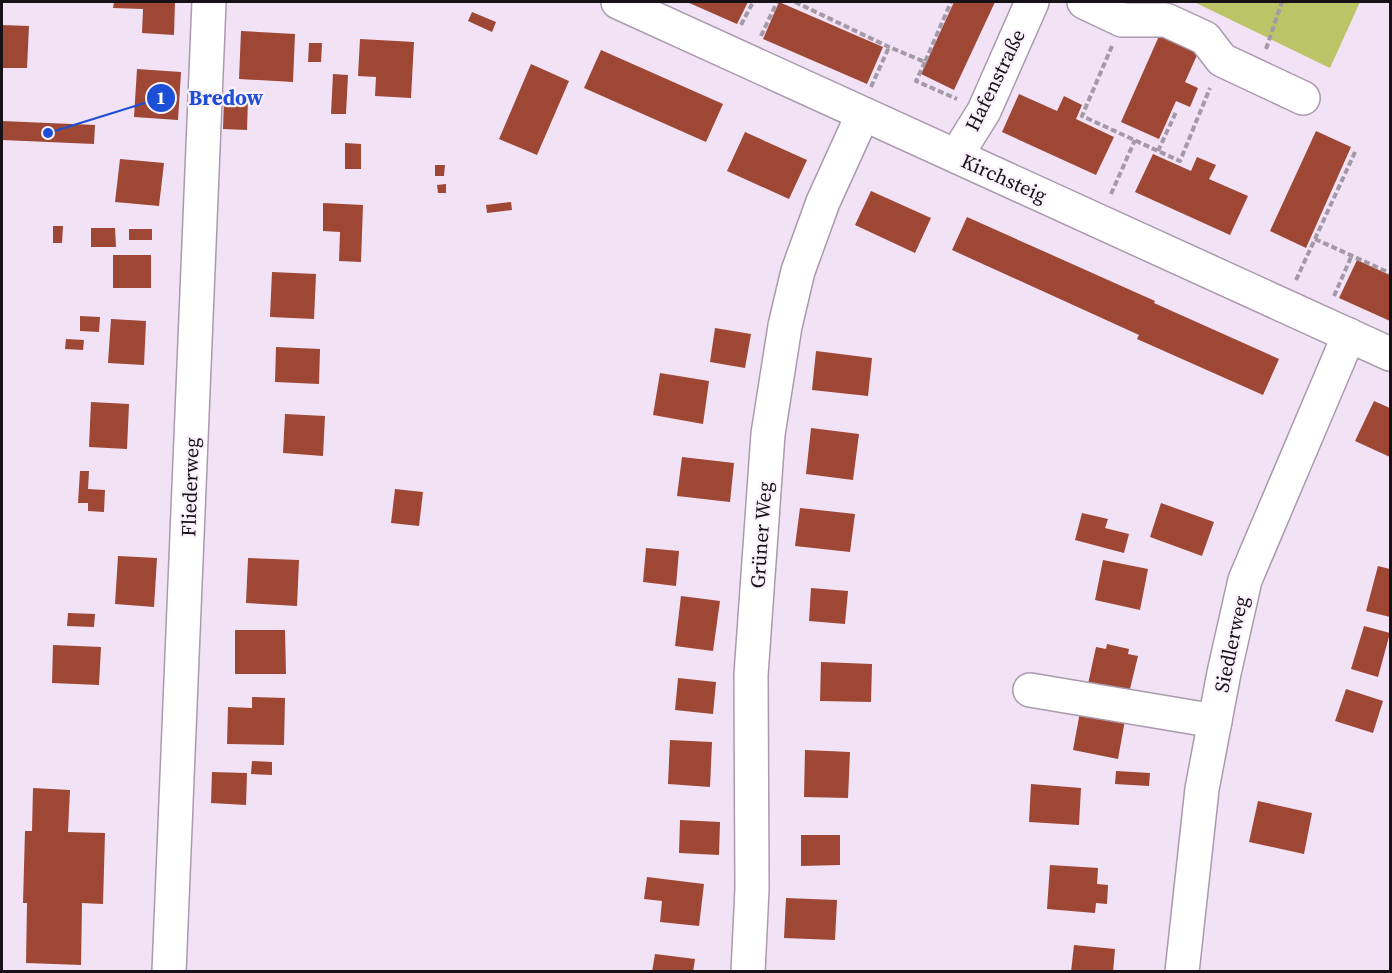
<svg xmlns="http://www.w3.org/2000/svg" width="1392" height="973" viewBox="0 0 1392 973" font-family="'Source Serif 4',serif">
  <rect width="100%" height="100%" fill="#f1e2f5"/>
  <!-- green -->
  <path fill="#bbc466" d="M 1194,2 L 1360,2 L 1330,68 Z"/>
  <!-- building -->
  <g fill="#9f4735">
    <path d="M 114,2 L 175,2 L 174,35 L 142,33 L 143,9 L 113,8 Z"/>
    <path d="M 687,2 L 748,2 L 737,24 Z"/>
    <path d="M 779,2 L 883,47 L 867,84 L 763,39 Z"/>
    <path d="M 954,2 L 995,2 L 954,90 L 921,74 Z"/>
    <path d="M 472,12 L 496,22 L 492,32 L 468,21 Z"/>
    <path d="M 2,25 L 29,26 L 27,68 L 2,68 Z"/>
    <path d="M 1163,27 L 1202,44 L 1185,82 L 1198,88 L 1190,107 L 1176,101 L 1159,139 L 1121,122 Z"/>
    <path d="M 241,31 L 295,34 L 293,82 L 239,79 Z"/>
    <path d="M 360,39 L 414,42 L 411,98 L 375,96 L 376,77 L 358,76 Z"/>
    <path d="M 309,43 L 322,43 L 321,62 L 308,62 Z"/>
    <path d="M 601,50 L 723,104 L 706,142 L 584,88 Z"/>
    <path d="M 531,64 L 569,81 L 537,155 L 499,139 Z"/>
    <path d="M 137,69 L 181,72 L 178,120 L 134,117 Z"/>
    <path d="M 333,74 L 348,75 L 346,114 L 331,114 Z"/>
    <path d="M 1019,94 L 1057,111 L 1064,96 L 1082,105 L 1076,119 L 1114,137 L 1096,175 L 1002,132 Z"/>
    <path d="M 224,97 L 248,98 L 247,130 L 223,129 Z"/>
    <path d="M 2,121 L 95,125 L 94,144 L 2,140 Z"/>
    <path d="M 1316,131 L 1351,147 L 1306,248 L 1270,231 Z"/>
    <path d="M 745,132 L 807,160 L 789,199 L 727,171 Z"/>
    <path d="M 345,143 L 361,144 L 361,169 L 345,169 Z"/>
    <path d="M 1153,154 L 1191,171 L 1197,157 L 1216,165 L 1209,179 L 1248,196 L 1230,235 L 1135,192 Z"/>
    <path d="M 120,159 L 164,163 L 159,206 L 115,202 Z"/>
    <path d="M 435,165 L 445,165 L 444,176 L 435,176 Z"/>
    <path d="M 446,184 L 446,193 L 438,193 L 437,185 Z"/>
    <path d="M 871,191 L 931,218 L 915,253 L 855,225 Z"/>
    <path d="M 511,202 L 512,210 L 487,213 L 486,205 Z"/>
    <path d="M 323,203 L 363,205 L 361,262 L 339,261 L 340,232 L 323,231 Z"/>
    <path d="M 967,217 L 1155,301 L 1154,303 L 1279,359 L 1263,395 L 1137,339 L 1139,335 L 952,250 Z"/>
    <path d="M 53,226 L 63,226 L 62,243 L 53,243 Z"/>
    <path d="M 91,228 L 115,228 L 116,247 L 91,247 Z"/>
    <rect x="129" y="229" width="23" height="11"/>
    <rect x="113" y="255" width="38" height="33"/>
    <path d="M 1357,260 L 1390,275 L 1390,321 L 1339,298 Z"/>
    <path d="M 272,272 L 316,274 L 314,319 L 270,317 Z"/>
    <path d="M 80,316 L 100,317 L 99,332 L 80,331 Z"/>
    <path d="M 111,319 L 146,321 L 144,365 L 108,363 Z"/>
    <path d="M 715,328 L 751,334 L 745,368 L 710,362 Z"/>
    <path d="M 66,339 L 84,340 L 83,350 L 65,349 Z"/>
    <path d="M 276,347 L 320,349 L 319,384 L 275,382 Z"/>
    <path d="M 816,351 L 872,358 L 868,396 L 812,390 Z"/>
    <path d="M 660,373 L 709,381 L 703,424 L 653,415 Z"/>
    <path d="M 1374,401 L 1390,408 L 1390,457 L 1355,441 Z"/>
    <path d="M 91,402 L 129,404 L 127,449 L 89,447 Z"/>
    <path d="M 285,414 L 325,416 L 323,456 L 283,453 Z"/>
    <path d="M 811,428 L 859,434 L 853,480 L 806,474 Z"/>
    <path d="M 682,457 L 734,463 L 730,502 L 677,496 Z"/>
    <path d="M 80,471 L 89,471 L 88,489 L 105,490 L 104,512 L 88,511 L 88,503 L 78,503 Z"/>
    <path d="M 395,489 L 423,492 L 419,526 L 391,523 Z"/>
    <path d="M 1161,503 L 1214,522 L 1202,556 L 1150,537 Z"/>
    <path d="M 800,508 L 855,514 L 850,552 L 795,546 Z"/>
    <path d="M 1082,513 L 1108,519 L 1105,528 L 1129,534 L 1124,553 L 1075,540 Z"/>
    <path d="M 646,548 L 679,551 L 676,586 L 643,582 Z"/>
    <path d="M 118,556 L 157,558 L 154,607 L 115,604 Z"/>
    <path d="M 248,558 L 299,560 L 297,606 L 246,603 Z"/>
    <path d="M 1103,560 L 1148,569 L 1140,610 L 1095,600 Z"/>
    <path d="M 1378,566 L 1390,569 L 1390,617 L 1366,611 Z"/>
    <path d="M 811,588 L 848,591 L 845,624 L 809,621 Z"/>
    <path d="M 681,596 L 720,601 L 713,651 L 675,646 Z"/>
    <path d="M 68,613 L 95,614 L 94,627 L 67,626 Z"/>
    <path d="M 1364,626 L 1390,633 L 1378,677 L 1351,669 Z"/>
    <path d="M 235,630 L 285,630 L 286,674 L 235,674 Z"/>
    <path d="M 1107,644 L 1129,649 L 1128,654 L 1138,656 L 1129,693 L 1088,684 L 1096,647 L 1106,649 Z"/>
    <path d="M 53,645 L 101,647 L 99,685 L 52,683 Z"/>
    <path d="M 821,662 L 872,664 L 871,702 L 820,701 Z"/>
    <path d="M 678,678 L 716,682 L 713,714 L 675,710 Z"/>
    <path d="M 1346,689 L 1383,701 L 1373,733 L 1335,721 Z"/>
    <path d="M 252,697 L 285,698 L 284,745 L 227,744 L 228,707 L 252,708 Z"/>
    <path d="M 1080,712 L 1125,720 L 1118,759 L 1073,750 Z"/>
    <path d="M 670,740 L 712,742 L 710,787 L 668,784 Z"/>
    <path d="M 805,750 L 850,752 L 848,798 L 804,797 Z"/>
    <path d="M 252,761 L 272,762 L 272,775 L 251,774 Z"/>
    <path d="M 1116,771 L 1150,773 L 1149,786 L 1115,784 Z"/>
    <path d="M 212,772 L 247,773 L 246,805 L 211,803 Z"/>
    <path d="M 1031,784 L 1081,788 L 1079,825 L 1029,822 Z"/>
    <path d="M 33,788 L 70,790 L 68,832 L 105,833 L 103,904 L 82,903 L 81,965 L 26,963 L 27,903 L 23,903 L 25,831 L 32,831 Z"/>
    <path d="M 1258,801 L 1312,813 L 1304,854 L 1249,842 Z"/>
    <path d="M 680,820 L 720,822 L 719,855 L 679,853 Z"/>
    <path d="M 801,835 L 840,835 L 840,865 L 801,866 Z"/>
    <path d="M 1050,865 L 1098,868 L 1097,884 L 1108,885 L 1107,904 L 1096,903 L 1095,913 L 1047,909 Z"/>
    <path d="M 647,877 L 704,884 L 699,926 L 660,922 L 662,901 L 644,899 Z"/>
    <path d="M 786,898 L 837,900 L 835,940 L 784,938 Z"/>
    <path d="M 1074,945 L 1115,949 L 1113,972 L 1071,972 Z"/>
    <path d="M 655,954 L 695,959 L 693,972 L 652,972 Z"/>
  </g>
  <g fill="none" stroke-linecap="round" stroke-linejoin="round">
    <defs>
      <g id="minor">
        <path d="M 618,2 L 1390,354"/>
        <path d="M 1084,2 L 1122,20 L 1166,20 L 1205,38 L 1222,60 L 1303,98"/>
        <path d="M 956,156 L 984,111 L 1032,2"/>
        <path d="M 1030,690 L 1215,721"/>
        <path d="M 169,972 L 209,2"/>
        <path d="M 748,972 L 752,889 L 751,675 L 768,434 L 785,326 L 798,271 L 823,202 L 863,114"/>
        <path d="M 1182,972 L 1202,789 L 1224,673 L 1245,580 L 1349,335"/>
      </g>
    </defs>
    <!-- minor casing -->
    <use href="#minor" stroke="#a99bad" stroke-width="36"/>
    <!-- path -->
    <g stroke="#a499a7" stroke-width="4" stroke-dasharray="6 3" stroke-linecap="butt">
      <path d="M 795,2 L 889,47 L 925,62 L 951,2"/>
      <path d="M 741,25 L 753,2"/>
      <path d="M 761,36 L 777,2"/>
      <path d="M 1112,46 L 1082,116 L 1180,161 L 1210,88"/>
      <path d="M 1266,49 L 1282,2"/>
      <path d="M 925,62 L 916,81 L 957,99"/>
      <path d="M 871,87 L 889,47"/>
      <path d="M 1158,151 L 1176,112"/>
      <path d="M 1111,194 L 1135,140"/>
      <path d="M 1315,239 L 1390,273"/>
      <path d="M 1296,280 L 1356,150"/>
      <path d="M 1334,296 L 1352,255"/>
    </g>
    <!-- minor -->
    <use href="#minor" stroke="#fff" stroke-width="33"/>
  </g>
  <g text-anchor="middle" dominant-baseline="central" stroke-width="4.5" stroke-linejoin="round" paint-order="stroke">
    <!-- street labels -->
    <g font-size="20" fill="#161117" stroke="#fbf1fd">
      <text transform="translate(995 80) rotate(-64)">Hafenstraße</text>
      <text transform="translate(1004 178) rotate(24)">Kirchsteig</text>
      <text transform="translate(190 487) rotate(-88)">Fliederweg</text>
      <text transform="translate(761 535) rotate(-86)">Grüner Weg</text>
      <text transform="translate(1231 644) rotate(-78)">Siedlerweg</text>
    </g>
  </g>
  <!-- callouts -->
  <path fill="none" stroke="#1d4ed8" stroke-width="2" d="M48 133L161 98"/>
  <g fill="#1d4ed8" stroke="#fbf1fd" stroke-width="2">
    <circle cx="48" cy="133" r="6"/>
    <circle cx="161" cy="98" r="15"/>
  </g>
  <g font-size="18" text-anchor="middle" font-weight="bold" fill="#fff">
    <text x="161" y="104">1</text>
  </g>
  <g font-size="21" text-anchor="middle" font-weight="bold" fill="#1d4ed8" stroke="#fbf1fd" stroke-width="4.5" stroke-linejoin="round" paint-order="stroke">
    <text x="226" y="105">Bredow</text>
  </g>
  <!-- border -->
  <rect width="1392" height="973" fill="none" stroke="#161117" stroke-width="6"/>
</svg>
